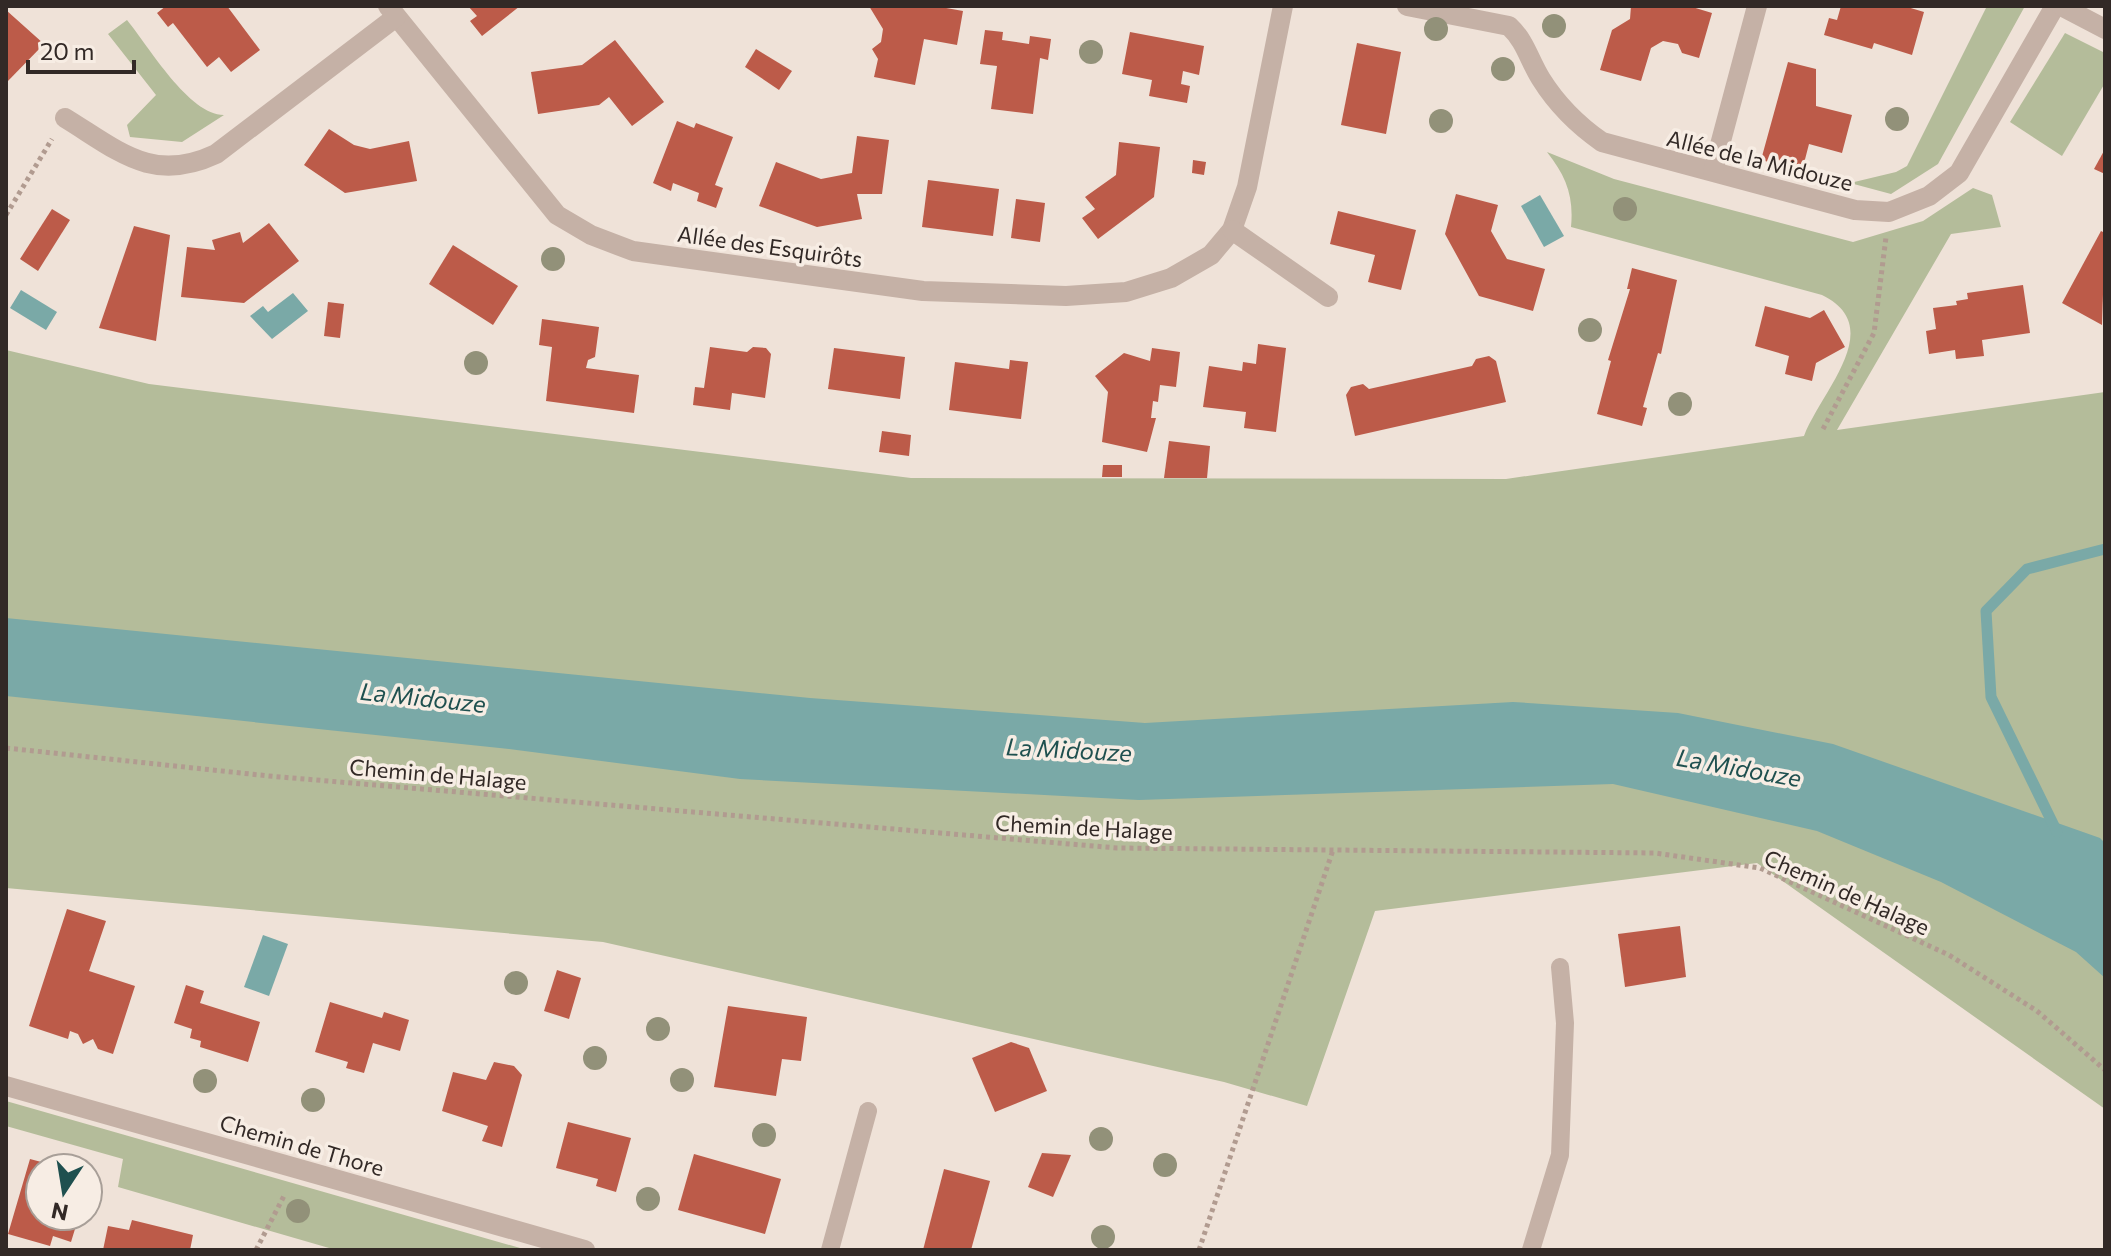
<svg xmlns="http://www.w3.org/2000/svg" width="2111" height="1256" viewBox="0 0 2111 1256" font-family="Commissioner,sans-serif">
  <rect width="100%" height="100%" fill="#efe2d8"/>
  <!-- green -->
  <g fill="#b4bc9a">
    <path d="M 1987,6 L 2025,6 L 1938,164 L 1891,194 L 1850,183 L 1896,172 L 1907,166 Z"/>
    <path d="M 127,20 C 149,47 189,115 224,115 L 182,142 L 130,137 L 127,125 L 156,95 L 108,34 Z"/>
    <path d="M 2065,33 L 2105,53 L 2105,83 L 2062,156 L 2010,122 Z"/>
    <path d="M 1547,152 L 1614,179 L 1853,242 L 1923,221 L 1973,188 L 1992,195 L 2001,227 L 1951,234 L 1837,430 L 2105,392 L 2105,1109 L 1757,863 L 1375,911 L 1307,1106 L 1224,1082 L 603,942 L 6,888 L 6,350 L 149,384 L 911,478 L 1506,479 L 1804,436 C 1821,391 1888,327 1822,295 L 1571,227 C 1574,196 1566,176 1547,152 Z"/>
    <path d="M 6,1101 L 527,1250 L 336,1250 L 118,1187 L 123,1159 L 6,1126 Z"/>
  </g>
  <!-- water -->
  <g fill="#7aa9a7">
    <path d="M 1540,195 L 1564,236 L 1544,247 L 1521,206 Z"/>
    <path d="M 21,290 L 57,312 L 46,330 L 10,308 Z"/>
    <path d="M 293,293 L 308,311 L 272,339 L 250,316 L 263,306 L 268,312 Z"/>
    <path d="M 6,618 L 810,698 L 1145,723 L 1513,702 L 1678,713 L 1833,744 L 2100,838 L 2105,843 L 2105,978 L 2076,952 L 1941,882 L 1817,831 L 1613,784 L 1139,800 L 740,779 L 509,749 L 6,696 Z"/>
    <path d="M 263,935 L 288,944 L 269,996 L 244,987 Z"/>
  </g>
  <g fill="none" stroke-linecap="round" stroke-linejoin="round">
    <!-- stream -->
    <path stroke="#7aa9a7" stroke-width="11" d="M 2057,832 L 1991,697 L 1986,611 L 2027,569 L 2105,549"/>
  </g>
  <!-- building -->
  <g fill="#bc5b49">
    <path d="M 166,6 L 227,6 L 260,50 L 231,72 L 219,57 L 207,67 L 173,23 L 168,27 L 157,13 Z"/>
    <path d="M 468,6 L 520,6 L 482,36 L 470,21 L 477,16 Z"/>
    <path d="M 869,6 L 935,6 L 963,11 L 957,45 L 924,39 L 915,85 L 874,77 L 878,59 L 872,49 L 881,42 L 883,29 Z"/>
    <path d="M 1631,6 L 1689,6 L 1712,13 L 1699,58 L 1682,53 L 1678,44 L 1663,41 L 1651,48 L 1641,81 L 1600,70 L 1612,30 L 1630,19 Z"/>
    <path d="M 1841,6 L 1904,6 L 1924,12 L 1912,55 L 1874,43 L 1872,49 L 1824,35 L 1829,18 L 1837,20 Z"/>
    <path d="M 6,10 L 44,44 L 6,83 Z"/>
    <path d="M 985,30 L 1003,32 L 1002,40 L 1029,44 L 1030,36 L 1051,39 L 1048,60 L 1040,58 L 1033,114 L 991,109 L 997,66 L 980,64 Z"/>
    <path d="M 1130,32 L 1204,46 L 1199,75 L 1183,71 L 1181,84 L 1190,86 L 1187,103 L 1149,96 L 1152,80 L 1122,74 Z"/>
    <path d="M 615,40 L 664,102 L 632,126 L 609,97 L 599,105 L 538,114 L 531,72 L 582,65 Z"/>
    <path d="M 1357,43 L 1401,52 L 1386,134 L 1341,125 Z"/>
    <path d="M 756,49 L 792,71 L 779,90 L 745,67 Z"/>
    <path d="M 1788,62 L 1816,69 L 1816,106 L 1852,115 L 1842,153 L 1809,144 L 1802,171 L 1761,160 Z"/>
    <path d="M 677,121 L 694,128 L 696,123 L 733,137 L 715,185 L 723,188 L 716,208 L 697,201 L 699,193 L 673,183 L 671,191 L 653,183 Z"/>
    <path d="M 329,129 L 354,145 L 370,149 L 409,141 L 417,181 L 345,193 L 304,165 Z"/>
    <path d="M 857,136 L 889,140 L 882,194 L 857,194 L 862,219 L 817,227 L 759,206 L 776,162 L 821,179 L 852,173 Z"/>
    <path d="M 1119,142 L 1160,147 L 1154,197 L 1098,239 L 1082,218 L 1095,209 L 1085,197 L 1116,175 Z"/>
    <path d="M 2105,149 L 2105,174 L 2094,169 Z"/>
    <path d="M 1193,160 L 1206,162 L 1204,175 L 1192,173 Z"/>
    <path d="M 928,180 L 999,189 L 993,236 L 922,227 Z"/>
    <path d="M 1456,194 L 1498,205 L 1491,231 L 1507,259 L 1545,269 L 1533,311 L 1479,296 L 1445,234 Z"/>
    <path d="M 1016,199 L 1045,203 L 1040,242 L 1011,238 Z"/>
    <path d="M 52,209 L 70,220 L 38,271 L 20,259 Z"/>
    <path d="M 1338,211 L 1416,230 L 1401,290 L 1368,282 L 1375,255 L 1330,244 Z"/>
    <path d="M 269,223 L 299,261 L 244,303 L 181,297 L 187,247 L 215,250 L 212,240 L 240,232 L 243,243 Z"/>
    <path d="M 134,226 L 170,235 L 156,341 L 99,328 Z"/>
    <path d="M 2101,231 L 2105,233 L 2102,325 L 2062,303 Z"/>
    <path d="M 453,245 L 518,286 L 493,325 L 429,284 Z"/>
    <path d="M 1632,268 L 1677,280 L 1661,354 L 1658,353 L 1643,407 L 1647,408 L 1642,426 L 1597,414 L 1611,361 L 1608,360 L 1630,289 L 1627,289 Z"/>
    <path d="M 2023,285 L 2030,333 L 1982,340 L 1984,356 L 1956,359 L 1955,350 L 1929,354 L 1926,331 L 1936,329 L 1933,308 L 1957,305 L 1956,301 L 1968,299 L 1967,293 Z"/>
    <path d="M 328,302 L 344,304 L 340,338 L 324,336 Z"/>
    <path d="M 1765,306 L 1810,318 L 1824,310 L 1845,347 L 1816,363 L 1812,381 L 1785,374 L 1789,356 L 1755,346 Z"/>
    <path d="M 542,319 L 599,327 L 595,357 L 588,360 L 586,368 L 639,375 L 634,413 L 546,401 L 552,347 L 539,345 Z"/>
    <path d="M 1258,344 L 1286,348 L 1276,432 L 1244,428 L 1246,412 L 1203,407 L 1209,366 L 1242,371 L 1243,362 L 1256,364 Z"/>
    <path d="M 710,347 L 747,352 L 753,347 L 766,348 L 771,354 L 765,398 L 732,393 L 730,410 L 693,405 L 695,387 L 704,388 Z"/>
    <path d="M 834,348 L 905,357 L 900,399 L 828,389 Z"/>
    <path d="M 1152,348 L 1180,352 L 1176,387 L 1160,385 L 1158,402 L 1153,401 L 1151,418 L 1156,418 L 1147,452 L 1102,442 L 1108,392 L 1095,376 L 1124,353 L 1150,361 Z"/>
    <path d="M 1489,356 L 1496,361 L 1506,402 L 1355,436 L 1346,395 L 1351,387 L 1363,384 L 1369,389 L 1472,366 L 1476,359 Z"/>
    <path d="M 1010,360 L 1028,362 L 1021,419 L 949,410 L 955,362 L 1009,369 Z"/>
    <path d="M 882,431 L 911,435 L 909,456 L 879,452 Z"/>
    <path d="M 1169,441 L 1210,446 L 1207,478 L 1164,478 Z"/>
    <path d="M 1103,465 L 1122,465 L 1122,477 L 1102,477 Z"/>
    <path d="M 67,909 L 106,921 L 89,971 L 135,986 L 113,1054 L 98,1049 L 93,1039 L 83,1044 L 78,1034 L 70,1031 L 68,1039 L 29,1026 Z"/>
    <path d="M 1680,926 L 1686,977 L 1625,987 L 1618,934 Z"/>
    <path d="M 557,970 L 581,978 L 569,1019 L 544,1011 Z"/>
    <path d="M 186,985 L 204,991 L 200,1003 L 260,1022 L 248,1062 L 200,1047 L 201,1041 L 190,1038 L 192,1029 L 174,1023 Z"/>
    <path d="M 330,1002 L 382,1018 L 384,1012 L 409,1020 L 400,1051 L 373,1043 L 364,1073 L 346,1068 L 348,1062 L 315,1052 Z"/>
    <path d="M 728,1006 L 807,1017 L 801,1061 L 782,1059 L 776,1096 L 714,1087 Z"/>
    <path d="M 1011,1042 L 1029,1048 L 1047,1091 L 995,1112 L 972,1058 Z"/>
    <path d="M 494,1062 L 514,1066 L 522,1075 L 502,1147 L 482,1141 L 488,1126 L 442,1111 L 453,1072 L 486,1080 Z"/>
    <path d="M 568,1122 L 631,1138 L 616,1192 L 596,1186 L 598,1179 L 556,1168 Z"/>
    <path d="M 1042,1153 L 1071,1155 L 1053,1197 L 1028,1187 Z"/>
    <path d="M 694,1154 L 781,1179 L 765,1234 L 678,1210 Z"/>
    <path d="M 30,1159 L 60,1167 L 40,1168 L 40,1216 L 79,1216 L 71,1242 L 53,1236 L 50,1246 L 8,1234 Z"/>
    <path d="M 944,1169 L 990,1181 L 971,1250 L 923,1250 Z"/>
    <path d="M 132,1220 L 193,1235 L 190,1250 L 103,1250 L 108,1226 L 129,1230 Z"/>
  </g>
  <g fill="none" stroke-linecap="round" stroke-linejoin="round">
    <!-- path -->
    <g stroke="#b19b90" stroke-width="5" stroke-dasharray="4 4" stroke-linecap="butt">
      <path d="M 6,215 L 52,139"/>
      <path d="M 1823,429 L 1874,333 L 1886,237"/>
      <path d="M 6,748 L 269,776 L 1117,848 L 1655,853 L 1760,868 L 1949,955 L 2037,1011 L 2105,1070"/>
      <path d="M 256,1250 L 285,1194"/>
      <path d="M 1199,1250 L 1333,850"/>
    </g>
    <!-- service -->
    <g stroke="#c5b1a6" stroke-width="18">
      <path d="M 830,1250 L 868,1111"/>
      <path d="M 1531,1250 L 1560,1155 L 1565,1023 L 1560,967"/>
    </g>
    <!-- minor -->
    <g stroke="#c5b1a6" stroke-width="20">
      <path d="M 388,6 L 557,215 L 591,235 L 633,251 L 923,291 L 1066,296 L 1126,292 L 1171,278 L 1211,255 L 1232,230 L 1247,187 L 1283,6"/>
      <path d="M 1407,6 L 1509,26 C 1526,42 1529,60 1541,79 C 1556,103 1579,126 1602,142 L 1855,210 L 1889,212 L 1929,196 L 1959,173 L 2055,6"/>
      <path d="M 2061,6 L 2105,29"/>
      <path d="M 65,118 C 119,151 152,184 216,154 L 396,17"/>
      <path d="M 1713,171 L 1757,6"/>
      <path d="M 1232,230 L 1328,297"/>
    </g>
    <!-- tertiary -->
    <path stroke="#c5b1a6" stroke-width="20" d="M 6,1086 L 585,1250"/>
  </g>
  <!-- trees -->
  <g fill="#929179">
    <circle cx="1554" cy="26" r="12"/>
    <circle cx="1436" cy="29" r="12"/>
    <circle cx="1091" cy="52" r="12"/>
    <circle cx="1503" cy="69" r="12"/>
    <circle cx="1897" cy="119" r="12"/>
    <circle cx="1441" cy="121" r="12"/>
    <circle cx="1625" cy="209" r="12"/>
    <circle cx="553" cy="259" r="12"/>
    <circle cx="1590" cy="330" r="12"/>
    <circle cx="476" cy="363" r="12"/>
    <circle cx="1680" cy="404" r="12"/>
    <circle cx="516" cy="983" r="12"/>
    <circle cx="658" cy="1029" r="12"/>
    <circle cx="595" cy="1058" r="12"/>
    <circle cx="682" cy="1080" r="12"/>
    <circle cx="205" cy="1081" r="12"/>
    <circle cx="313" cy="1100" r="12"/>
    <circle cx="764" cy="1135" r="12"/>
    <circle cx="1101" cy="1139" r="12"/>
    <circle cx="1165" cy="1165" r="12"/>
    <circle cx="648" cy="1199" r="12"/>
    <circle cx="298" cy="1211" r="12"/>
    <circle cx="1103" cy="1237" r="12"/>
  </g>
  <g text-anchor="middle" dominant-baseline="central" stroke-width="7" stroke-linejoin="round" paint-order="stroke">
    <!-- street labels -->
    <g font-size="22" fill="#322926" stroke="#f7ede4">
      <text transform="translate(1760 160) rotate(14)">Allée de la Midouze</text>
      <text transform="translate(770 246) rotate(8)">Allée des Esquirôts</text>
      <text transform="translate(438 774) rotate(5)">Chemin de Halage</text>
      <text transform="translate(1084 827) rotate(3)">Chemin de Halage</text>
      <text transform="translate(1847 892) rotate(24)">Chemin de Halage</text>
      <text transform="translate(302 1145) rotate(16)">Chemin de Thore</text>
    </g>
    <!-- water labels -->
    <g font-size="24" font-style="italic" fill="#1f504f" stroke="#f7ede4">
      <text transform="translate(423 697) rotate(6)">La Midouze</text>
      <text transform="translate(1069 749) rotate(3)">La Midouze</text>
      <text transform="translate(1739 767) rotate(10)">La Midouze</text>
    </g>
  </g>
  <!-- border -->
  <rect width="2111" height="1256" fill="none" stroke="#322926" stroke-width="16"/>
  <!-- north arrow -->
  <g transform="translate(64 1192) rotate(192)"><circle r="38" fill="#f7ede4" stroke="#a89f98" stroke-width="2"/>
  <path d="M0-6L14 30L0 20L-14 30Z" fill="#1f504f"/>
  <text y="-12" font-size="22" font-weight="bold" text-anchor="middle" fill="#322926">N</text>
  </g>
  <!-- scale -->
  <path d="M28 60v12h106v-12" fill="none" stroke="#322926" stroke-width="4"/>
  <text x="40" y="60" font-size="24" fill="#322926" stroke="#f7ede4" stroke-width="6" paint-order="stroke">20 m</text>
</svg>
